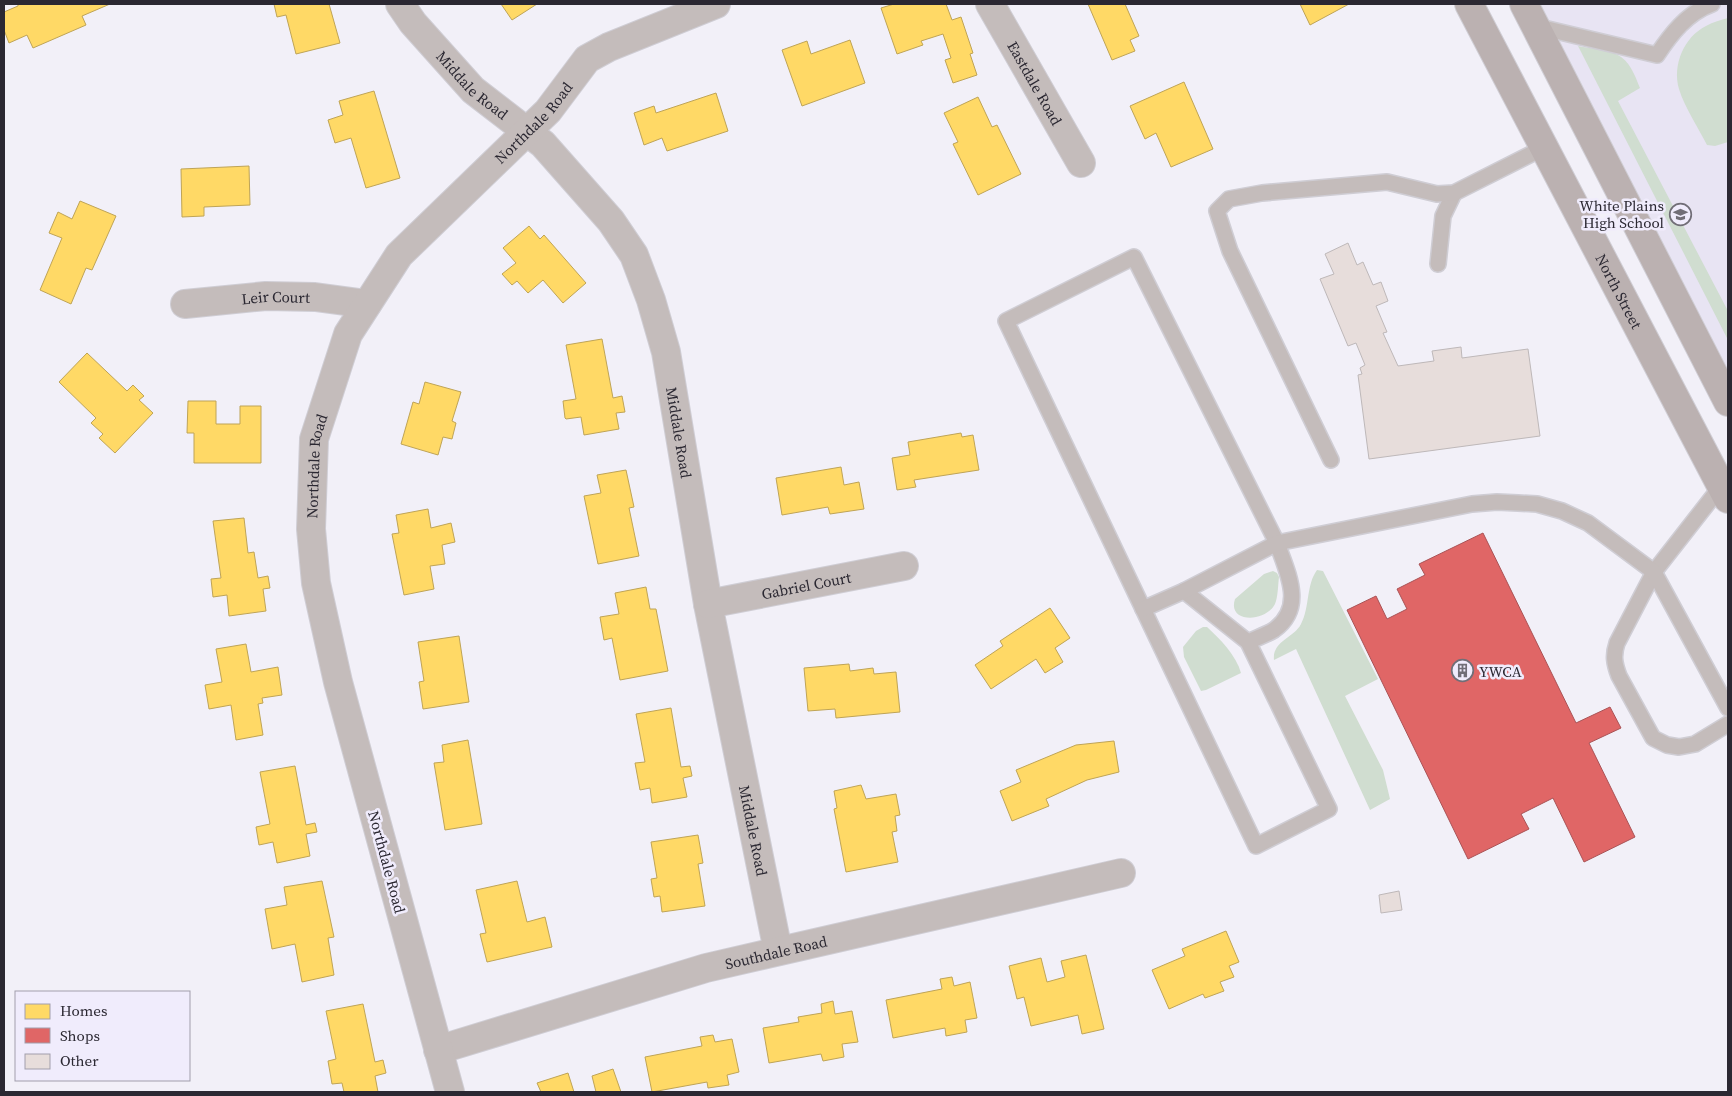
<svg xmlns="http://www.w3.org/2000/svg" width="1732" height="1096" viewBox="0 0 1732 1096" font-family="'Source Serif 4',serif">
  <rect width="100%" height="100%" fill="#f2f0f8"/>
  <!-- education -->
  <path fill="#e8e4f3" d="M 1545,4 L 1728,4 L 1728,402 L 1527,10 Z"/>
  <!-- green -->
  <g fill="#d0ddd0">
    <path d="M 1728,18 L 1728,142 L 1715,146 L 1707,145 C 1699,129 1684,106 1679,89 C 1672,65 1684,37 1706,26 C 1713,22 1721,20 1728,18 Z"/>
    <path d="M 1578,46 C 1616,53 1626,49 1640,88 L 1618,101 L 1728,311 L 1728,340 Z"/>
    <path d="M 1317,570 L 1323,571 L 1378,679 L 1345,696 L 1383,770 L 1390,799 L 1370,810 L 1296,649 L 1274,660 C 1272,641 1294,638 1301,624 C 1310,607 1306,585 1317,570 Z"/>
    <path d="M 1273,571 L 1277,573 L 1279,577 C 1278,585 1278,597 1275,604 C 1265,623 1227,623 1235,599 L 1264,574 Z"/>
    <path d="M 1203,627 L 1207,627 C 1220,639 1236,655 1241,673 L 1206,690 L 1201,691 L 1184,657 L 1183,647 L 1196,631 Z"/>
  </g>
  <!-- homes -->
  <g fill="#ffd966" stroke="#bfa456">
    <path d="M 18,4 L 110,4 L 82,16 L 86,25 L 33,48 L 27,35 L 9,43 L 4,30 L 4,12 L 18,6 Z"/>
    <path d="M 274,4 L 329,4 L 340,43 L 296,54 L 286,15 L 277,17 Z"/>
    <path d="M 501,4 L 537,4 L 512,20 Z"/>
    <path d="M 894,4 L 946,4 L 952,20 L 961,17 L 973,53 L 970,54 L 977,75 L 953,83 L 945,60 L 951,58 L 943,34 L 921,41 L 923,45 L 897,54 L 881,8 Z"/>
    <path d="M 1088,4 L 1125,4 L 1139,36 L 1130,40 L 1135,51 L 1112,60 Z"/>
    <path d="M 1300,4 L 1349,4 L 1310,25 Z"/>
    <path d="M 850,40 L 865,83 L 802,106 L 782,50 L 807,41 L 811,54 Z"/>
    <path d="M 1184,82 L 1213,149 L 1171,167 L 1156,133 L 1145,139 L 1130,106 Z"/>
    <path d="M 374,91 L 400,178 L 366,188 L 351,138 L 335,143 L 328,120 L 343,115 L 339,101 Z"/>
    <path d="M 716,93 L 728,131 L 667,151 L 662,138 L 644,145 L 634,113 L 654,106 L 656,113 Z"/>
    <path d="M 978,97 L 992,127 L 997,125 L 1021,174 L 978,195 L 953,144 L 958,142 L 944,113 Z"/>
    <path d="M 249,166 L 250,205 L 204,207 L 204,216 L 182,217 L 181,169 Z"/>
    <path d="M 80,201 L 116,216 L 92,270 L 86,268 L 71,304 L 40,290 L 62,238 L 49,233 L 58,212 L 72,219 Z"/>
    <path d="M 529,226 L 540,239 L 544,235 L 586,283 L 563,303 L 543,280 L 528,293 L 517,281 L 512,285 L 502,274 L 516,263 L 503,248 Z"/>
    <path d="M 602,339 L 613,398 L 622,396 L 625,412 L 616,413 L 619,429 L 584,435 L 581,417 L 566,419 L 565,418 L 563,401 L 576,399 L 566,345 Z"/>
    <path d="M 87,353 L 127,391 L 133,385 L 144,396 L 139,400 L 153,413 L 115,453 L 99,438 L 103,434 L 91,423 L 96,418 L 59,382 Z"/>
    <path d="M 425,382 L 461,392 L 452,421 L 456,423 L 452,439 L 443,437 L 438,455 L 401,444 L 413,402 L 419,404 Z"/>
    <path d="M 188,401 L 216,401 L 216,424 L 240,424 L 240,406 L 261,406 L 261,463 L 194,463 L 194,433 L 187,433 Z"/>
    <path d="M 961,433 L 962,437 L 973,435 L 979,470 L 914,480 L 916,487 L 897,490 L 892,458 L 910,455 L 908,442 Z"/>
    <path d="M 841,467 L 844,485 L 859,482 L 864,509 L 830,514 L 828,507 L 782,515 L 776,478 Z"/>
    <path d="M 626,470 L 634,507 L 629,508 L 639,556 L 598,564 L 584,496 L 601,493 L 597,475 Z"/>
    <path d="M 428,509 L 431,528 L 451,523 L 455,542 L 442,545 L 445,564 L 430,566 L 434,589 L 404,595 L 392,534 L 399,533 L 396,515 Z"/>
    <path d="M 244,518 L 248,553 L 254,552 L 258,578 L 268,576 L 270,588 L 263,589 L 266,611 L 229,616 L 227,595 L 213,597 L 211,579 L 221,578 L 213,521 Z"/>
    <path d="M 646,587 L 650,609 L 656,609 L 668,671 L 620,680 L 612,638 L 604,640 L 600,617 L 619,614 L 615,593 Z"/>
    <path d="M 1050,608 L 1070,638 L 1055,648 L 1063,662 L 1045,673 L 1036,659 L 991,689 L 975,665 L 1003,646 L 1000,641 Z"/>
    <path d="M 459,636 L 469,702 L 423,709 L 419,682 L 424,681 L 418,642 Z"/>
    <path d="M 246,644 L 251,672 L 278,667 L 282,695 L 262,698 L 263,703 L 258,704 L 263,735 L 236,740 L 231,705 L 209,709 L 205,685 L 222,682 L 216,649 Z"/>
    <path d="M 849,664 L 850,671 L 873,668 L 874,674 L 896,672 L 900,712 L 836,718 L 835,709 L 808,711 L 804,668 Z"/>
    <path d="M 671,708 L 681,767 L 690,766 L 692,776 L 683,778 L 687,797 L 652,803 L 650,788 L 640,790 L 635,763 L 645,762 L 636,714 Z"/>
    <path d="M 468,740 L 482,824 L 445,830 L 434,763 L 444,762 L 442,745 Z"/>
    <path d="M 1114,741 L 1119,772 L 1087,780 L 1046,799 L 1049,806 L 1012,821 L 1000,791 L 1021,782 L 1016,770 L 1076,745 Z"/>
    <path d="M 295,766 L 306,825 L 315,823 L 317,832 L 306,834 L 310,856 L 277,863 L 273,842 L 259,845 L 256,827 L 270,824 L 260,772 Z"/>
    <path d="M 861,785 L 866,799 L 896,794 L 900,815 L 895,816 L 897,831 L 892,832 L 898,862 L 846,872 L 834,809 L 837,808 L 834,791 Z"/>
    <path d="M 698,835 L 703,863 L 698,864 L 705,906 L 662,912 L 660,896 L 654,897 L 651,879 L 657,878 L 651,842 Z"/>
    <path d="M 322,881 L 334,937 L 328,938 L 334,975 L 302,982 L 295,944 L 272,949 L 265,909 L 287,905 L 284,887 Z"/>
    <path d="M 517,881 L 527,922 L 545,917 L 552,947 L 487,962 L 480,934 L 486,933 L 476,890 Z"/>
    <path d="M 1226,931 L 1239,962 L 1229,966 L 1234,977 L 1220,982 L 1224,991 L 1205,998 L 1203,994 L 1169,1009 L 1152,970 L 1185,956 L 1182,949 Z"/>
    <path d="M 1086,955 L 1104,1029 L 1082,1034 L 1078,1015 L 1031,1026 L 1024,997 L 1017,999 L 1009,966 L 1041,958 L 1047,982 L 1065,977 L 1061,961 Z"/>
    <path d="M 952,977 L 954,986 L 970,982 L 977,1018 L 965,1020 L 967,1032 L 946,1036 L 945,1028 L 893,1038 L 886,1000 L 942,989 L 940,979 Z"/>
    <path d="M 833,1001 L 835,1014 L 852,1011 L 858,1042 L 842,1044 L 844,1057 L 823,1061 L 821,1054 L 769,1063 L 763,1028 L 799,1022 L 798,1017 L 822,1013 L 821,1004 Z"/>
    <path d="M 363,1004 L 375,1062 L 383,1060 L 386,1073 L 375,1076 L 378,1092 L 344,1092 L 342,1083 L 332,1084 L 328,1061 L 336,1059 L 326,1011 Z"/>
    <path d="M 713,1035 L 715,1042 L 732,1039 L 739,1072 L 727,1075 L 729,1085 L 708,1088 L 707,1082 L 652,1092 L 645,1057 L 702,1046 L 700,1037 Z"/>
    <path d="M 613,1069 L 621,1092 L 596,1092 L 592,1076 Z"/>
    <path d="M 568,1073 L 574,1092 L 541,1092 L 537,1083 Z"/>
  </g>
  <!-- shops -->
  <path fill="#e06666" stroke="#aa5356" d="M 1483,533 L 1576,723 L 1610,707 L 1621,728 L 1589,743 L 1635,837 L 1584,862 L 1553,798 L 1521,814 L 1529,829 L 1468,859 L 1347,610 L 1376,596 L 1387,619 L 1407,609 L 1397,589 L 1425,575 L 1419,564 Z"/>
  <!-- building -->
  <g fill="#e7dddb" stroke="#beb8b9">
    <path d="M 1348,243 L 1357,265 L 1363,262 L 1373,285 L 1381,282 L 1388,301 L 1376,306 L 1387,332 L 1383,333 L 1398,366 L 1434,361 L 1432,351 L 1461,347 L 1462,358 L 1528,349 L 1540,436 L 1369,459 L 1358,375 L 1362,374 L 1360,368 L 1365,365 L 1356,343 L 1348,346 L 1320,279 L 1334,274 L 1325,254 Z"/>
    <path d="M 1399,891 L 1402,910 L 1381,913 L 1379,895 Z"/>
  </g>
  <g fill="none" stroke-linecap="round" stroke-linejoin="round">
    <defs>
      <g id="service">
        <path d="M 1535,26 L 1657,55 C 1671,34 1687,13 1712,4"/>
        <path d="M 1438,264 L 1443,216 L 1454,193"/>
        <path d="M 1331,460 L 1230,251 L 1217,211 L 1229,199 L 1262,193 L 1387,182 L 1437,194 L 1454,193 L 1543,148"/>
        <path d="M 1727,485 L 1722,485 L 1654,572 L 1617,643 C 1613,655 1614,663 1619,676 L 1653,738 L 1667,745 L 1679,747 L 1695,744 L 1728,724"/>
        <path d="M 1184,591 L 1248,642 L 1329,809 L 1256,846 L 1006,321 L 1134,257 L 1277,543 C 1287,572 1306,607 1274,630 C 1266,635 1256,638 1248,642"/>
        <path d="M 1143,609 L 1184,591 L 1277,543 L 1472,504 L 1497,502 L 1518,503 L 1537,504 L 1562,511 L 1588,523 L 1654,572 L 1728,708"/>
      </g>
      <g id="minor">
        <path id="s1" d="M 400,4 L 413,23 L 473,90 L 543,144 L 611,221 L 634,255 L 651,300 L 666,352 L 708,604 L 778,951"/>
        <path id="s2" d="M 990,4 L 1081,163"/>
        <path id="s3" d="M 185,304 L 266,296 L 315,297 L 367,304"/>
        <path id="s4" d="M 708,604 L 904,566"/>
        <path id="s5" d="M 438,1050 L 706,968 L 1121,873"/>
        <path id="s6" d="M 450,1092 L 338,682 L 316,583 L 311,529 L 314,439 L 348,334 L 399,255 L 548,111 L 587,59 L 609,47 L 716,4"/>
      </g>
      <g id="secondary">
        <path id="s7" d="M 1469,4 L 1728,499"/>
        <path d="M 1524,4 L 1728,402"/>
      </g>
    </defs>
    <!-- service casing -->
    <use href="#service" stroke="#cfcdd4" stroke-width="18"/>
    <!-- minor casing -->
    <use href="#minor" stroke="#cfcdd4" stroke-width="30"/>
    <!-- secondary casing -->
    <use href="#secondary" stroke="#cfcdd4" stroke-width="30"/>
    <!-- service -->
    <use href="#service" stroke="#c4bcbb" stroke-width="15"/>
    <!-- minor -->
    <use href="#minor" stroke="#c4bcbb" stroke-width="28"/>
    <!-- secondary -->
    <use href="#secondary" stroke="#bbb1b1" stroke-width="28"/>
  </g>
  <!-- icons -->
  <defs>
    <symbol id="school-ring" viewBox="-11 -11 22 22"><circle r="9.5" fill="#f0ecfc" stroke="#716e77" stroke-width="1.5"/><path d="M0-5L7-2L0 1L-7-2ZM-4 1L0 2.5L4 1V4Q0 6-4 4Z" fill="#716e77"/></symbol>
    <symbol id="building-ring" viewBox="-11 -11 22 22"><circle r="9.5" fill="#f0ecfc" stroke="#716e77" stroke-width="1.5"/><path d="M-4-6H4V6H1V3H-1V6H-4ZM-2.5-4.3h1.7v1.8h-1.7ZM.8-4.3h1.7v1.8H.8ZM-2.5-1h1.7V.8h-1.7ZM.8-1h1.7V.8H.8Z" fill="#716e77"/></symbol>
  </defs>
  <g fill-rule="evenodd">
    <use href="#school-ring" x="1668" y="202" width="25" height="25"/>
    <use href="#building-ring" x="1450" y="658" width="25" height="25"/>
  </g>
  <g text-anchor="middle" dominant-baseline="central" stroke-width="5" stroke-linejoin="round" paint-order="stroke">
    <!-- street labels -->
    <g font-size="15" fill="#2b2832" stroke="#f0ecfc">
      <text stroke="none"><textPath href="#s1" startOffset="109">Middale Road</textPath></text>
      <text stroke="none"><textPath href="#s2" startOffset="91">Eastdale Road</textPath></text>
      <text stroke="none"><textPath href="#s6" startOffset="1064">Northdale Road</textPath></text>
      <text stroke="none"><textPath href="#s7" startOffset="324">North Street</textPath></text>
      <text stroke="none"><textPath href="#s3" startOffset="91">Leir Court</textPath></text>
      <text stroke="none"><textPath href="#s1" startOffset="529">Middale Road</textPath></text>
      <text stroke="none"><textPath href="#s6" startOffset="644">Northdale Road</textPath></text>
      <text stroke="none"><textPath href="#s4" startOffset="100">Gabriel Court</textPath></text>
      <text stroke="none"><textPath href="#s1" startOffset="934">Middale Road</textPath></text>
      <text transform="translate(387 862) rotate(75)">Northdale Road</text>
      <text stroke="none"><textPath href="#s5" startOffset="352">Southdale Road</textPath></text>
    </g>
    <!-- poi labels -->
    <g font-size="15" fill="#2b2832" stroke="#f0ecfc" text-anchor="end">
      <text x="1664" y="205">White Plains<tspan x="1664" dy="17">High School</tspan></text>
      <text x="1479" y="671" text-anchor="start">YWCA</text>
    </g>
  </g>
  <!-- border -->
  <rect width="1732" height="1096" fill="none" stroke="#2b2832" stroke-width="10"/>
  <!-- legend -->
  <rect x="15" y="991" width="175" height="90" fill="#f0ecfc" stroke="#a19eab"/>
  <rect x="25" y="1004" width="25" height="15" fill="#ffd966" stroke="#a19eab"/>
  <text x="60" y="1016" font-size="15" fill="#2b2832">Homes</text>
  <rect x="25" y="1028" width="25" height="15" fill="#e06666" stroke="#a19eab"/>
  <text x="60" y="1041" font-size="15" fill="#2b2832">Shops</text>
  <rect x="25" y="1054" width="25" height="15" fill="#e7dddb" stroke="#a19eab"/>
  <text x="60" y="1066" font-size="15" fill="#2b2832">Other</text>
</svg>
